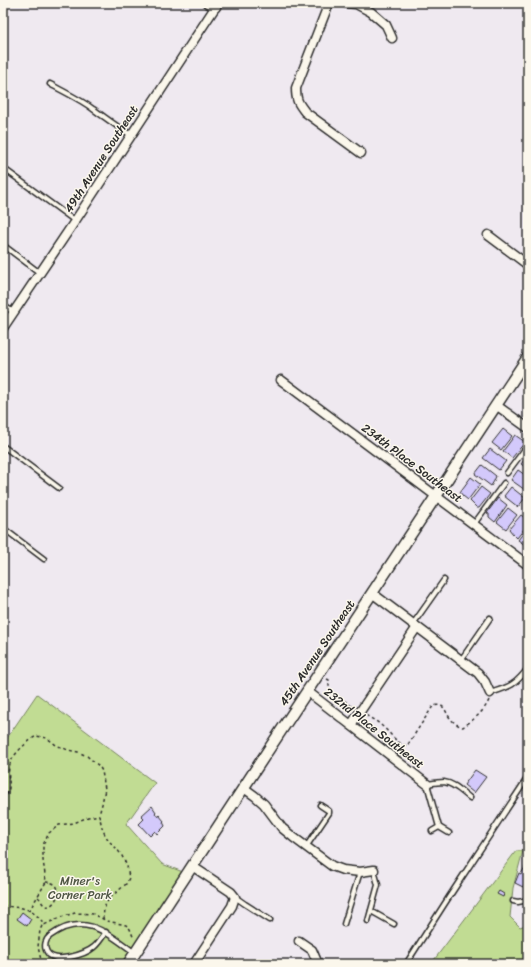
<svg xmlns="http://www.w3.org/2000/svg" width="531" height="967" viewBox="0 0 531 967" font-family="Sriracha,sans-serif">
  <rect width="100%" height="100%" fill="#efe9f0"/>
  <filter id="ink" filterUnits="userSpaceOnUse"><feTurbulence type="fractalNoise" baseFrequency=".025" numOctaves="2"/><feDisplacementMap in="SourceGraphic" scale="8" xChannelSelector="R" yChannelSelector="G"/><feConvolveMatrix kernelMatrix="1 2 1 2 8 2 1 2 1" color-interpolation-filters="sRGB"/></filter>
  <g filter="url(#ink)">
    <!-- green -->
    <g fill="#c1dc93" stroke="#76845f">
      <path d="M 37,694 L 155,783 L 126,824 L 162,864 L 183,872 L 122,964 L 3,964 L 3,744 Z"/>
      <path d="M 516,851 L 523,851 L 513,888 L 510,917 L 520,927 L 528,924 L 528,964 L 431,964 Z"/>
    </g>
    <!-- building -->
    <g fill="#d3c9fb" stroke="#2b2b2b">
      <path d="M 503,429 L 512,436 L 501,450 L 492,443 Z"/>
      <path d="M 515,435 L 525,442 L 512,458 L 503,451 Z"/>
      <path d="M 490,449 L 506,461 L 499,470 L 483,458 Z"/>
      <path d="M 528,455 L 528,469 L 521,464 Z"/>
      <path d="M 482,465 L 496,476 L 494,481 L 491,486 L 475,474 Z"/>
      <path d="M 518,470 L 528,477 L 528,492 L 511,480 Z"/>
      <path d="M 471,477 L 480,484 L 468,500 L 463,496 L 460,492 Z"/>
      <path d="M 481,487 L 490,494 L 479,508 L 477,508 L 470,501 Z"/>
      <path d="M 511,487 L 525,498 L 518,507 L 504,496 Z"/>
      <path d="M 498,498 L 507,505 L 495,522 L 489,517 L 489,514 L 487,513 Z"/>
      <path d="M 508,508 L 517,515 L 506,529 L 497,522 Z"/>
      <path d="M 521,515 L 528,520 L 528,524 L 517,538 L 513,534 L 509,529 Z"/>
      <path d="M 528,527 L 528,546 L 525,544 L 525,545 L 518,540 Z"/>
      <path d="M 475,770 L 486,777 L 474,793 L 464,785 Z"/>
      <path d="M 152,806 L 156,812 L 155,813 L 158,817 L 159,815 L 164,821 L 163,822 L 165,826 L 157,834 L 155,831 L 150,836 L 139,824 L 144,819 L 141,816 Z"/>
      <path d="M 525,867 L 528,869 L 528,885 L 525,883 L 523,887 L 515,883 L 519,873 L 521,874 Z"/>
      <path d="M 499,891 L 504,894 L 503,897 L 497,894 Z"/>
      <path d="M 22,912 L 31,919 L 27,926 L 17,919 Z"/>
    </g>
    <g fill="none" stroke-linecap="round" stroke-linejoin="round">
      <defs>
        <g id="service">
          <path d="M 50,84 C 64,92 80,99 93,109 C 106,118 117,127 131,135"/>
          <path d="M 3,168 L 75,221"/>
          <path d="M 3,245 L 40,273"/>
          <path d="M 3,305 L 13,312"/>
          <path d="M 3,446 L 59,488"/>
          <path d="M 507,473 L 528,445"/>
          <path d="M 474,524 L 504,483"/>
          <path d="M 3,528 L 44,559"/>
          <path d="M 523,561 L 528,555"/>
          <path d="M 413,624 L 444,580"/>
          <path d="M 461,660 L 490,618"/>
          <path d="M 490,693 C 509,687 516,685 528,668"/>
          <path d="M 439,827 L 427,784 C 433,783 439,782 444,782 C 454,783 462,792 470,798"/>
          <path d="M 432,831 L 439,827 L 449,833"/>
          <path d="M 306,847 L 329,813 L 329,811 L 320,805"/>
          <path d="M 235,897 L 245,904 L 270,920"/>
          <path d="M 513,901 L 518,902 L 528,900"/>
          <path d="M 371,911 L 394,924"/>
          <path d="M 368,921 L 378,885 L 374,870"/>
          <path d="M 344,924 L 360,872"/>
          <path d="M 106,932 C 102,937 99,943 94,947 C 86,954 54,965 47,952 C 43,946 46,939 50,936 C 83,911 108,933 135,953"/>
          <path d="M 406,964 L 449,897 L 528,777"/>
        </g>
        <g id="minor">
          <path d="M 207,3 L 216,7"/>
          <path d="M 329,3 L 296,88 C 296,100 298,103 305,112 L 361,153"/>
          <path d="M 345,3 L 356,4 L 371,12 L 386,25 L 392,38"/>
          <path d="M 488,235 L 528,265"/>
          <path d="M 3,328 L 75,221 L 218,3"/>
          <path d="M 281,380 L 528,565"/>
          <path d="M 496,405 L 528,428"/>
          <path d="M 372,593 L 417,627 L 478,673 L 485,682 L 490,693"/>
          <path d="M 307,691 L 427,784"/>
          <path d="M 351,725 L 417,627"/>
          <path d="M 244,788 L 255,796 L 264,804 L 282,828 L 293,837 L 332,866 L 343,870 L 360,872 L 374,870"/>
          <path d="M 192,866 L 231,892 L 235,897 L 232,906 L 194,964"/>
          <path d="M 299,941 L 312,950 L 318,964"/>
        </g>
        <path id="tertiary" d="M 128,964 L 267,752 L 528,357"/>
      </defs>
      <!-- service casing -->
      <use href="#service" stroke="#2b2b2b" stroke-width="7"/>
      <!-- minor casing -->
      <use href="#minor" stroke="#2b2b2b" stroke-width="11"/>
      <!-- tertiary casing -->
      <use href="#tertiary" stroke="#2b2b2b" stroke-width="13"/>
      <!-- path -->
      <g stroke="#2b2b2b" stroke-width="1.5" stroke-dasharray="3 3" stroke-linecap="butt">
        <path d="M 327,679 L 329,680 L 329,687 L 331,691 L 354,708"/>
        <path d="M 366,715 C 371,719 377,721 382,726 C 390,732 396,744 407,746 L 409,743 L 433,706 C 445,703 444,710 450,718 C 453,722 458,726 463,727 C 473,720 484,712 489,700"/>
        <path d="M 3,800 C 15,786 5,777 10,764 C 13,754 27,742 36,736 L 47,738 L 56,745 L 68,750 L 78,752 L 87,756 L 99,766 L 102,771 L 105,789 L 102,804 L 99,815 L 102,827 L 105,835 L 110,842 L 117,849 L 122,856 L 127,866 L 129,878 L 126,884 L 111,897 L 106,903 L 104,909 L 103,919"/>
        <path d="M 38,897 C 41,899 42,905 46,906 C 55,909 68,882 46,882"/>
        <path d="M 3,905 C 9,907 16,907 22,908 C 32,910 39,917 45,925"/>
        <path d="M 29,911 L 46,882 L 43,860 L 43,845 L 49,833 L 59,825 L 74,823 L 88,817 L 99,815"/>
        <path d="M 41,960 L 46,964"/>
        <path d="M 41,964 L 41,960 L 38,947 L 40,930 L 42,926 L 61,917 L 75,913 L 93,914 L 107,921 L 126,925 L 130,929 L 134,939"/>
      </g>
      <!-- service -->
      <use href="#service" stroke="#fbf7ec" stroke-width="4"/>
      <!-- minor -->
      <use href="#minor" stroke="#fbf7ec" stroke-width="8"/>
      <!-- tertiary -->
      <use href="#tertiary" stroke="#fbf7ec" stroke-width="10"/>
    </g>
  </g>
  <g text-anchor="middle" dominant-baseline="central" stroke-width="3" stroke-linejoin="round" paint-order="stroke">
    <!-- street labels -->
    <g font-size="12" fill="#2b2b2b" stroke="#fbf7ec">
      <text transform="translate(101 159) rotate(-57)">49th Avenue Southeast</text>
      <text transform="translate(412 463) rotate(37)">234th Place Southeast</text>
      <text transform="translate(317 653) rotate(-56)">45th Avenue Southeast</text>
      <text transform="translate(374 728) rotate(38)">232nd Place Southeast</text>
    </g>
    <!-- park labels -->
    <g font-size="12" fill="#505745" stroke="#fbf7ec">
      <text x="80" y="881">Miner's<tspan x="80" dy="14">Corner Park</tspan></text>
    </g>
  </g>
  <!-- margin -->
  <rect width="531" height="967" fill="none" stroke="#fbf7ec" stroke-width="16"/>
  <rect x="8" y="8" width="515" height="951" fill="none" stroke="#2b2b2b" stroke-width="1.5" filter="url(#ink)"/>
</svg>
